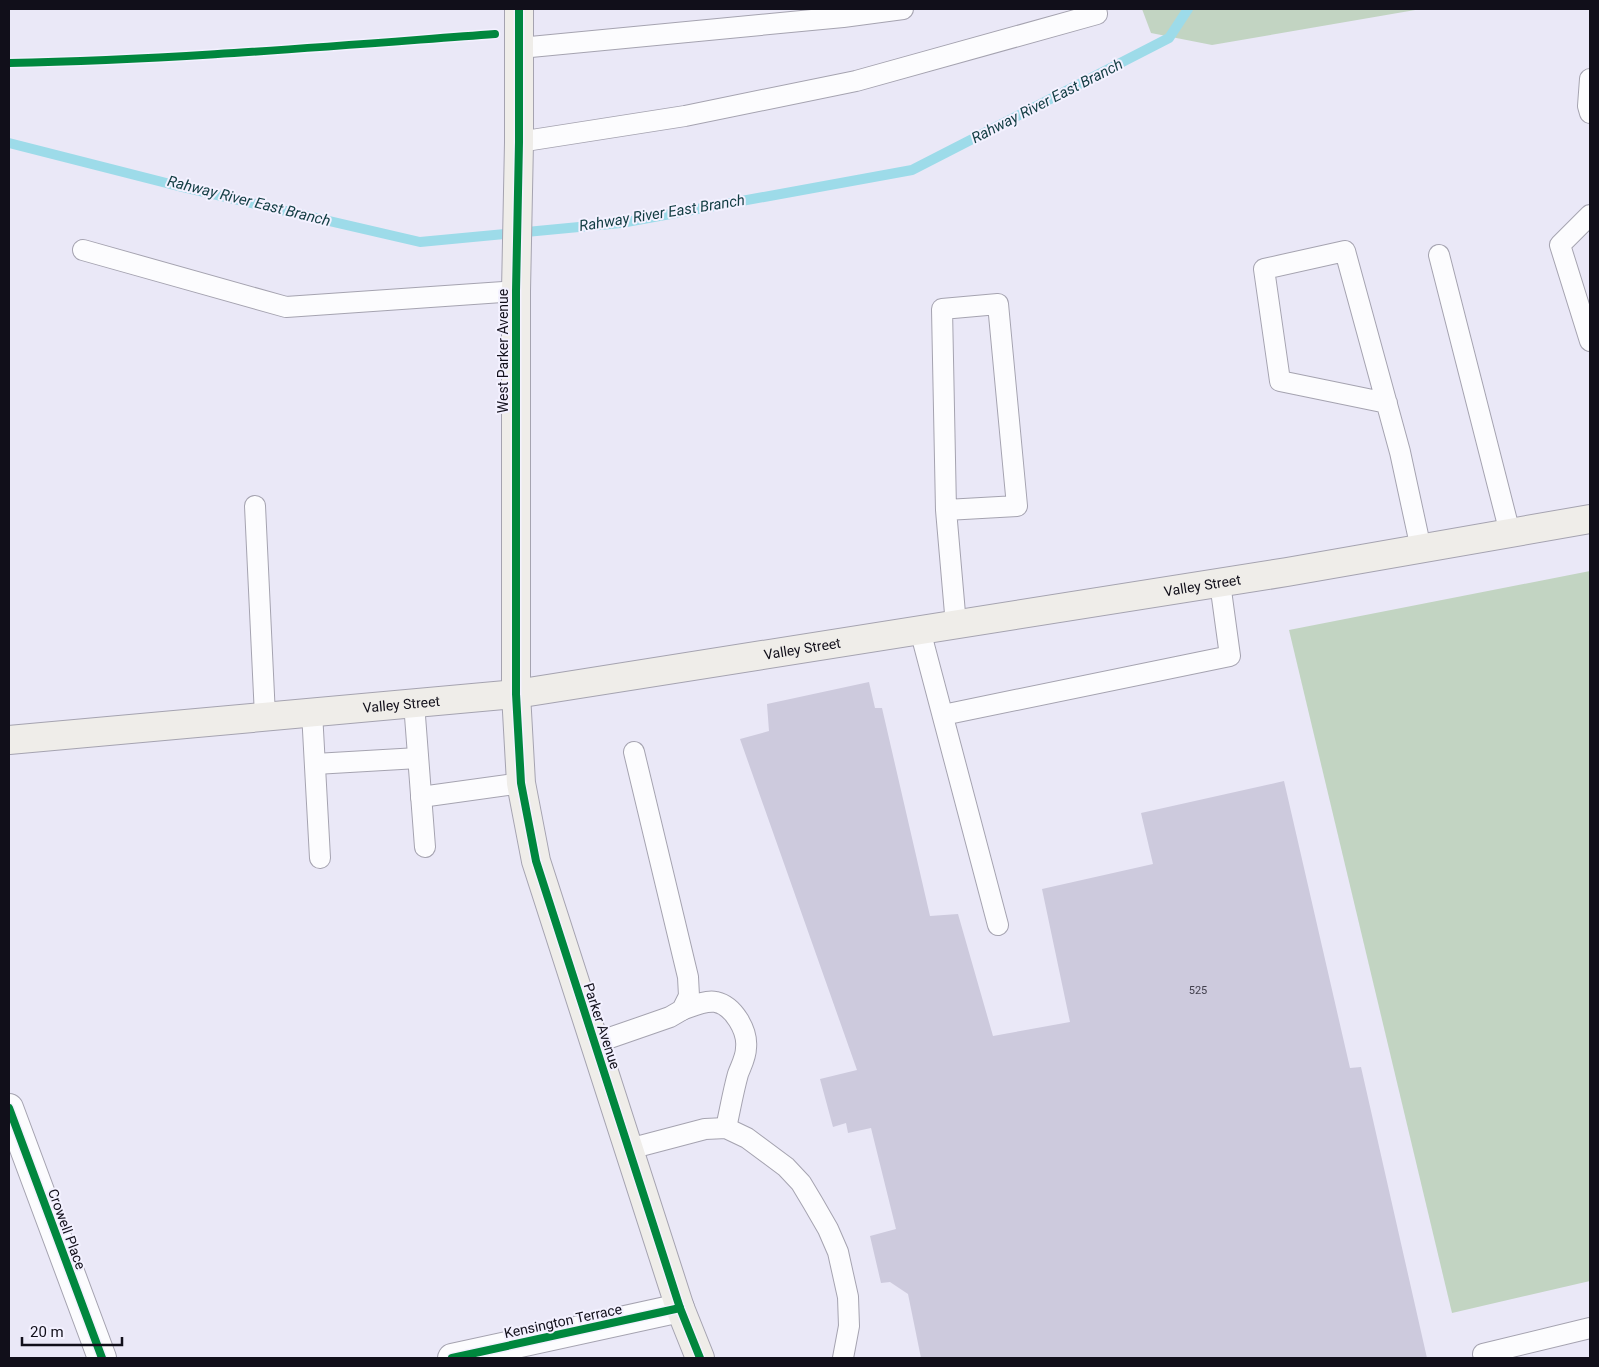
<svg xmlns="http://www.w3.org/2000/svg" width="1599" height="1367" viewBox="0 0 1599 1367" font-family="Roboto,sans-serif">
  <rect width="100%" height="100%" fill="#eae8f7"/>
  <!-- green -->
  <g fill="#c2d4c2">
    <path d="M 1142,9 L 1421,9 L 1212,45 L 1151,33 Z"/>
    <path d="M 1590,571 L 1590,1281 L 1452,1313 L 1289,630 Z"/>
  </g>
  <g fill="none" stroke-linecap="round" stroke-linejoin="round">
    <!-- stream -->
    <path stroke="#9ddbe9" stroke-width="10" d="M 9,143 L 182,187 L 420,242 L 621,223 L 912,170 L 1169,38 L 1188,9"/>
  </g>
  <!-- building -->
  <path fill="#cdcadd" d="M 869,682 L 875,708 L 882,708 L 930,916 L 958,914 L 993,1036 L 1070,1022 L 1042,889 L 1153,864 L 1141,813 L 1284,781 L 1350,1068 L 1361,1067 L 1427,1358 L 921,1358 L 908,1294 L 890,1282 L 881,1283 L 870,1236 L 896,1229 L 871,1128 L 848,1133 L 846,1123 L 833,1127 L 820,1079 L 857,1070 L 740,739 L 769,731 L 767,704 Z"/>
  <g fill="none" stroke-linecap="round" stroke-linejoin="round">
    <defs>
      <g id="lane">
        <path d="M 520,48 L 843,17 L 903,9"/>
        <path d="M 1590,79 L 1588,106 L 1590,113"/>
        <path d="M 519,142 L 685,116 L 856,81 L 1097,14 L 1096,9"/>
        <path d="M 1590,215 L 1560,245 L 1590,341"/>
        <path d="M 83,250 L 286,307 L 516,291"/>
        <path d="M 1439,255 L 1510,533"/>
        <path d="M 1387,403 L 1280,381 L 1264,269 L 1345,251 L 1400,452 L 1421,549"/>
        <path d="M 255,506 L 265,716"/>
        <path d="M 946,510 L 1017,506 L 998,304 L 942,309 L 946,510 L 956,625"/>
        <path d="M 920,630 L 998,925"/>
        <path d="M 414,703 L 425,847"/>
        <path d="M 312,712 L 320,858"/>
        <path d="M 943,715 L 1230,656 L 1220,583"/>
        <path d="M 315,764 L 418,758"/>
        <path d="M 421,797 L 521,783"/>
        <path d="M 682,1010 C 693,1006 705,1000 716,1002 C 734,1006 748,1031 746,1048 C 746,1057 741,1066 738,1074 C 733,1092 730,1110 726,1128"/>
        <path d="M 595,1043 L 670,1017 L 682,1010 L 689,996 L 688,977 L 634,752"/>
        <path d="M 629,1149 L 705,1129 L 726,1128 L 747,1138 L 786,1167 L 801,1183 L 813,1203 L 828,1229 L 838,1252 L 848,1297 L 849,1326 L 843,1358"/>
        <path d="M 1483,1354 L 1590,1328"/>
      </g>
      <g id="street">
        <path d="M 9,1108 L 102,1358"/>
        <path d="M 452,1358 L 680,1308"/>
      </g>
      <g id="secondary">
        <path d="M 519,9 L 519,142 L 516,291 L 516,694 L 521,783 L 536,861 L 680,1308 L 700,1358"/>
        <path id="s1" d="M 9,740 L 516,694 L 1287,572 L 1590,519"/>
      </g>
    </defs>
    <!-- lane casing -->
    <use href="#lane" stroke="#a5a3b0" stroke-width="22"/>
    <!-- street casing -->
    <use href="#street" stroke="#a5a3b0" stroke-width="30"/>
    <!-- secondary casing -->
    <use href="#secondary" stroke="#a5a3b0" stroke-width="30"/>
    <!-- lane -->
    <use href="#lane" stroke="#fcfcfe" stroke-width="20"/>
    <!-- street -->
    <use href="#street" stroke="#fcfcfe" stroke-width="28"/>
    <!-- secondary -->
    <use href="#secondary" stroke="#efede9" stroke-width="28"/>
    <defs>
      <g id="cycleway">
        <path d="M 519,9 L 519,142 L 516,291 L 516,694 L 521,783 L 536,861 L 680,1308 L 700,1358"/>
        <path d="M 9,63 C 171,60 333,46 495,34"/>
        <path d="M 9,1108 L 102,1358"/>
        <path d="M 452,1358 L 680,1308"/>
      </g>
    </defs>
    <!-- cycleway casing -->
    <use href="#cycleway" stroke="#f3f1ff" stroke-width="11"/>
    <!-- cycleway -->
    <use href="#cycleway" stroke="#00873e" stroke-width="8"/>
  </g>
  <g text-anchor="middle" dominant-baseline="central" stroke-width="4" stroke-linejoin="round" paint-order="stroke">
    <!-- number labels -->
    <g font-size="11" fill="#403e4b">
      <text x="1198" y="990">525</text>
    </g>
    <!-- street labels -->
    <g font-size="14" fill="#110f1a" stroke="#f3f1ff">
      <text transform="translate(503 351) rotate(-90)">West Parker Avenue</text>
      <text stroke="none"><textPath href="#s1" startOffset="1204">Valley Street</textPath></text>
      <text stroke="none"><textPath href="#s1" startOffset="799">Valley Street</textPath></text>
      <text stroke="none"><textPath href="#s1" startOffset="394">Valley Street</textPath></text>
      <text transform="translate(602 1026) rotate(72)">Parker Avenue</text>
      <text transform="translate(67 1229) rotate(70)">Crowell Place</text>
      <text transform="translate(563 1321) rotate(-12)">Kensington Terrace</text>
    </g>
    <!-- water labels -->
    <g font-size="15" font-style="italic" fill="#113c42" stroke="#f3f1ff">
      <text transform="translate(1047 101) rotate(-27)">Rahway River East Branch</text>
      <text transform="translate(249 201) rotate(14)">Rahway River East Branch</text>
      <text transform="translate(662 213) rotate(-9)">Rahway River East Branch</text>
    </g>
  </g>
  <!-- border -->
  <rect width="1599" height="1367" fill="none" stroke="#110f1a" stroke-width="20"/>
  <!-- scale -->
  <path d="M22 1337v8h100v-8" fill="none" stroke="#110f1a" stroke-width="2.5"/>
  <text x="30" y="1337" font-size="15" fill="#110f1a" stroke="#f3f1ff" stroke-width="4" paint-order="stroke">20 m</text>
</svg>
